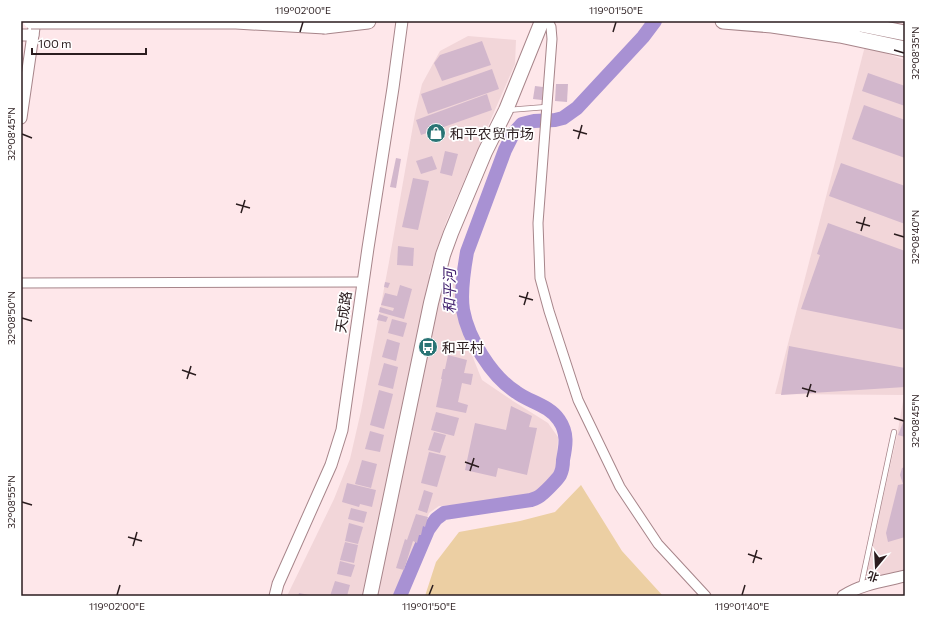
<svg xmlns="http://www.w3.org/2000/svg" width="926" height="617" viewBox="0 0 926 617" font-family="Commissioner,'Noto Sans SC',sans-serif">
  <rect width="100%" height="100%" fill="#fee7ea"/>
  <!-- built -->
  <g fill="#f2d6d9">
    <path d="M 468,36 L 516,40 L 515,64 L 446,222 L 429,274 L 455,282 L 461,328 L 482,380 L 513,401 L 548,423 L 558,437 L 557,466 L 544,489 L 520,501 L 439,506 L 429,513 L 394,596 L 287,596 L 334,499 L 350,459 L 361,411 L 389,262 L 415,114 L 422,84 L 440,51 Z"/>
    <path d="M 865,46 L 905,60 L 905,570 L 864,581 L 897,436 L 904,395 L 775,394 Z"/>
  </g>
  <!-- green -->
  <path fill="#eccfa3" d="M 581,485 L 622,551 L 663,596 L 425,596 L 436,562 L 459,532 L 520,521 L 555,512 Z"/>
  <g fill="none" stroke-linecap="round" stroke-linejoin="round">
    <!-- river -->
    <path stroke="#a891d3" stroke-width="14" d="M 400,596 L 428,530 L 436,519 L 444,513 L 531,500 C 534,499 539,497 541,495 C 545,492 558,479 560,475 C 562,471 563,465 563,460 C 566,445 568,433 559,420 C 549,405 529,402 516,392 C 491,376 468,338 463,310 C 460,293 464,269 467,252 L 505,150 L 513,134 L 522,124 L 534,121 L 555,120 L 563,118 L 577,108 L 643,37 L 655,21"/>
  </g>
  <!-- building -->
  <g fill="#d2b7cc">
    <path d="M 482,41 L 491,65 L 442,81 L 434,63 L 440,55 Z"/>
    <path d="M 492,69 L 499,89 L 428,114 L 421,94 Z"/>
    <path d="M 868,73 L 905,86 L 905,106 L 862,91 Z"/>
    <path d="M 556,84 L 568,84 L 567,102 L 555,101 Z"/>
    <path d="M 535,86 L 543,87 L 542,100 L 533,99 Z"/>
    <path d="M 487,94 L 492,110 L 421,135 L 416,120 Z"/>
    <path d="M 864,105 L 905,120 L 905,158 L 852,139 Z"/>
    <path d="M 445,151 L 458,154 L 452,176 L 440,173 Z"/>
    <path d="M 432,156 L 437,169 L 421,174 L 416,161 Z"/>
    <path d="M 396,158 L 401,159 L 396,188 L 390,187 Z"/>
    <path d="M 841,163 L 905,186 L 905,224 L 829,196 Z"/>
    <path d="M 413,178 L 429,181 L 418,230 L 402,227 Z"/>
    <path d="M 828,223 L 905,251 L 905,330 L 801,309 L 820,255 L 817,254 Z"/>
    <path d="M 398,246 L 414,248 L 413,266 L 397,265 Z"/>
    <path d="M 385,282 L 390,283 L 388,288 L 384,287 Z"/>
    <path d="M 400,285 L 412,289 L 404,319 L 379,312 L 380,307 L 393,311 L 394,308 L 381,305 L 385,293 L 397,296 Z"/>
    <path d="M 379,314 L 388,317 L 386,322 L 377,320 Z"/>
    <path d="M 392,319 L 407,323 L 403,337 L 388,333 Z"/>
    <path d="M 387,339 L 400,343 L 396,361 L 382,357 Z"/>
    <path d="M 789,346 L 905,368 L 905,387 L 781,395 Z"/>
    <path d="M 448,355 L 467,360 L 464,373 L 473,374 L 471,385 L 462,383 L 458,402 L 468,405 L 466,413 L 436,407 L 442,379 L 441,379 L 443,369 L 445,369 Z"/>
    <path d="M 384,363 L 398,367 L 393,389 L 378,385 Z"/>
    <path d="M 379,390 L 393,394 L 384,429 L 370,425 Z"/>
    <path d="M 511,406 L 532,416 L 529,427 L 537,428 L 527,475 L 498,468 L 496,477 L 465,470 L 475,423 L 506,430 Z"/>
    <path d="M 436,412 L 459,418 L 454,436 L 431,430 Z"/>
    <path d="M 905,418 L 905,437 L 898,435 Z"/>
    <path d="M 370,431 L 384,435 L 380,452 L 365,449 Z"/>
    <path d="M 434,432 L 446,435 L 440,453 L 428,450 Z"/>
    <path d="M 429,452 L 446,456 L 437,487 L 421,483 Z"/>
    <path d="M 362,460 L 377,464 L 371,488 L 355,484 Z"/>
    <path d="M 905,467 L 905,537 L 888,542 L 886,533 L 898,485 L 903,484 L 900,475 L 902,468 Z"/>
    <path d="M 347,483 L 376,490 L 372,507 L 360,504 L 359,507 L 342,502 Z"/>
    <path d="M 424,490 L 433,493 L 427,513 L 418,510 Z"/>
    <path d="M 351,508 L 367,512 L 364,523 L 348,519 Z"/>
    <path d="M 416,514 L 428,517 L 425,527 L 423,526 L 421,535 L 419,535 L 417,543 L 413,541 L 404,570 L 396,568 L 405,539 L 407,540 Z"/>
    <path d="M 349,523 L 363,527 L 358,544 L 345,541 Z"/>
    <path d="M 345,542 L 358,545 L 354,563 L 340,560 Z"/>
    <path d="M 340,561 L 355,565 L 351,577 L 337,574 Z"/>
    <path d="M 335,581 L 350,585 L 347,596 L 330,596 Z"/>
    <path d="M 299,593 L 309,595 L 309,596 L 298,596 Z"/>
  </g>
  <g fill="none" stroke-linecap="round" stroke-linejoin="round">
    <defs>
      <g id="service">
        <path d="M 508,110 L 546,107"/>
        <path d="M 861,586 L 894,432"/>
      </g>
      <g id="minor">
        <path d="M 548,21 L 551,27 L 552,39 L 538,223 L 540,278 L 549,311 L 578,400 L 620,487 L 658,544 L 706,596"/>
        <path d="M 21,283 L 363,282"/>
      </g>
      <g id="tertiary">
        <path d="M 796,21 L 827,24 L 855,29"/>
        <path d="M 21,35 L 33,35"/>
        <path d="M 21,118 L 35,21"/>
        <path d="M 275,596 L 278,584 L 331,465 L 342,430 L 368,248 L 393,88 L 402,21"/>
        <path d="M 843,596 C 861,584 885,581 905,576"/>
      </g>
      <path id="primary" d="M 370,596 L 431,303 L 443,255 L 451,233 L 485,152 L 506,110 L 542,21"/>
      <g id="trunk">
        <path d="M 723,21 L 772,25 L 840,35 L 905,49"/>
        <path d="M 845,21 L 905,33"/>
        <path d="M 325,26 L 368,21"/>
      </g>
    </defs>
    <!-- service casing -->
    <use href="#service" stroke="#a7858a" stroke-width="6"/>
    <!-- minor casing -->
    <use href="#minor" stroke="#a7858a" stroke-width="11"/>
    <!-- tertiary casing -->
    <use href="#tertiary" stroke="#a7858a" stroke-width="13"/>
    <!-- primary casing -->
    <use href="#primary" stroke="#a7858a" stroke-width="16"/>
    <!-- trunk casing -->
    <use href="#trunk" stroke="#a7858a" stroke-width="17"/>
    <!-- service -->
    <use href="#service" stroke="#fff" stroke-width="4.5"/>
    <!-- minor -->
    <use href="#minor" stroke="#fff" stroke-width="9"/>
    <!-- tertiary -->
    <use href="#tertiary" stroke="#fff" stroke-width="11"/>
    <!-- primary -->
    <use href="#primary" stroke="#fff" stroke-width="14"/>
    <!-- trunk -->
    <use href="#trunk" stroke="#fff" stroke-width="15"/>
    <defs>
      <path id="trunk-bridge" d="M 31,21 L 236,21 L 325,26"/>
    </defs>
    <!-- trunk-bridge casing -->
    <use href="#trunk-bridge" stroke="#a7858a" stroke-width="17" stroke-linecap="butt"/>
    <!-- trunk-bridge -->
    <use href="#trunk-bridge" stroke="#fff" stroke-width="15"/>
  </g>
  <!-- ticks -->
  <path fill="none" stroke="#2b1d1f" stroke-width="1.5" d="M 300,32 L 303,22M 613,32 L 616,22M 894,50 L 904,53M 573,130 L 587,134M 22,134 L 32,138M 578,139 L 582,125M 236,204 L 250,208M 241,213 L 245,200M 856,222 L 870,226M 861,231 L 865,217M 894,234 L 904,237M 519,296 L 533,300M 524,305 L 528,292M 22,318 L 32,321M 182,370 L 196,375M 187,379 L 191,366M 802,388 L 816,392M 807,397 L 811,384M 894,418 L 904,421M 465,462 L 479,467M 470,471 L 474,458M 22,502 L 32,505M 128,537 L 142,541M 133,546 L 137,532M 748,554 L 762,559M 753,563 L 757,550M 117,595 L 120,585M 429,595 L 433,585M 742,595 L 745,585"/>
  <!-- icons -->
  <defs>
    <symbol id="shop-disc" viewBox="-11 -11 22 22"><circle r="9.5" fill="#2a7475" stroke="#fff"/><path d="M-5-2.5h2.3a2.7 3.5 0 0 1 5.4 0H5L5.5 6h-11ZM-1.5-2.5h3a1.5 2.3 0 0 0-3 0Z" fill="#fff"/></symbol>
    <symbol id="bus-disc" viewBox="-11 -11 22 22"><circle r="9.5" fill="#2a7475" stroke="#fff"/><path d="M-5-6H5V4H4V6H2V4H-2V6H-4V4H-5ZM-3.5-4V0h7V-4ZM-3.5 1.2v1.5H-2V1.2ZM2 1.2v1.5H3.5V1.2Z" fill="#fff"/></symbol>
  </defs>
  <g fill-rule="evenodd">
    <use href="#shop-disc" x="425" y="122" width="22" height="22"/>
    <use href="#bus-disc" x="417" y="336" width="22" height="22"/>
  </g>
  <g text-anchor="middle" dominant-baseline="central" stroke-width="3.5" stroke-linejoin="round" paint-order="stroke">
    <!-- poi labels -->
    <g font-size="14" fill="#2b1d1f" stroke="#fff" text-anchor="start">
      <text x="450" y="133">和平农贸市场</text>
      <text x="442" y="347">和平村</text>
    </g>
    <!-- street labels -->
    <g font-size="14" fill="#2b1d1f" stroke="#fff">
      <text transform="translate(343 312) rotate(-82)">天成路</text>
    </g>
    <!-- water labels -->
    <g font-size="15" font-style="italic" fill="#442370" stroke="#fff">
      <text transform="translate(449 291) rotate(-90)">和平河</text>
    </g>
  </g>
  <!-- border -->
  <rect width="926" height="617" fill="none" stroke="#ffffff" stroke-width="44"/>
  <!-- north arrow -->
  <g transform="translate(876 567) rotate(198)" stroke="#ffffff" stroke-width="3" paint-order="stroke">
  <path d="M0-3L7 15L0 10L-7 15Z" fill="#2b1d1f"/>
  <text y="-6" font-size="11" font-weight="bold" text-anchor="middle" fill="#2b1d1f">北</text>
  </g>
  <!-- scale -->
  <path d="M32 48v6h114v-6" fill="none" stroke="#2b1d1f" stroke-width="2"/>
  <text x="38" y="48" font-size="12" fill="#2b1d1f" stroke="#ffffff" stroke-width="3" paint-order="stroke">100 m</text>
  <rect x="22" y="22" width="882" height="573" fill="none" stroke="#2b1d1f" stroke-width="1.5"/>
  <g font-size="10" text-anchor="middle" fill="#2b1d1f">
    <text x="303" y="14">119°02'00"E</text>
    <text x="616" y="14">119°01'50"E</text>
    <text transform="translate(915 53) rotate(-90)" y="4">32°08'35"N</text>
    <text transform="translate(11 134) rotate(-90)" y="4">32°08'45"N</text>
    <text transform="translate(915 237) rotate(-90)" y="4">32°08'40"N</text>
    <text transform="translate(11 318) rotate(-90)" y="4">32°08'50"N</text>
    <text transform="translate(915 421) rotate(-90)" y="4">32°08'45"N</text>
    <text transform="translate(11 502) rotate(-90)" y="4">32°08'55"N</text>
    <text x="117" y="610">119°02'00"E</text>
    <text x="429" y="610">119°01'50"E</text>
    <text x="742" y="610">119°01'40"E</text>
  </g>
</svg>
